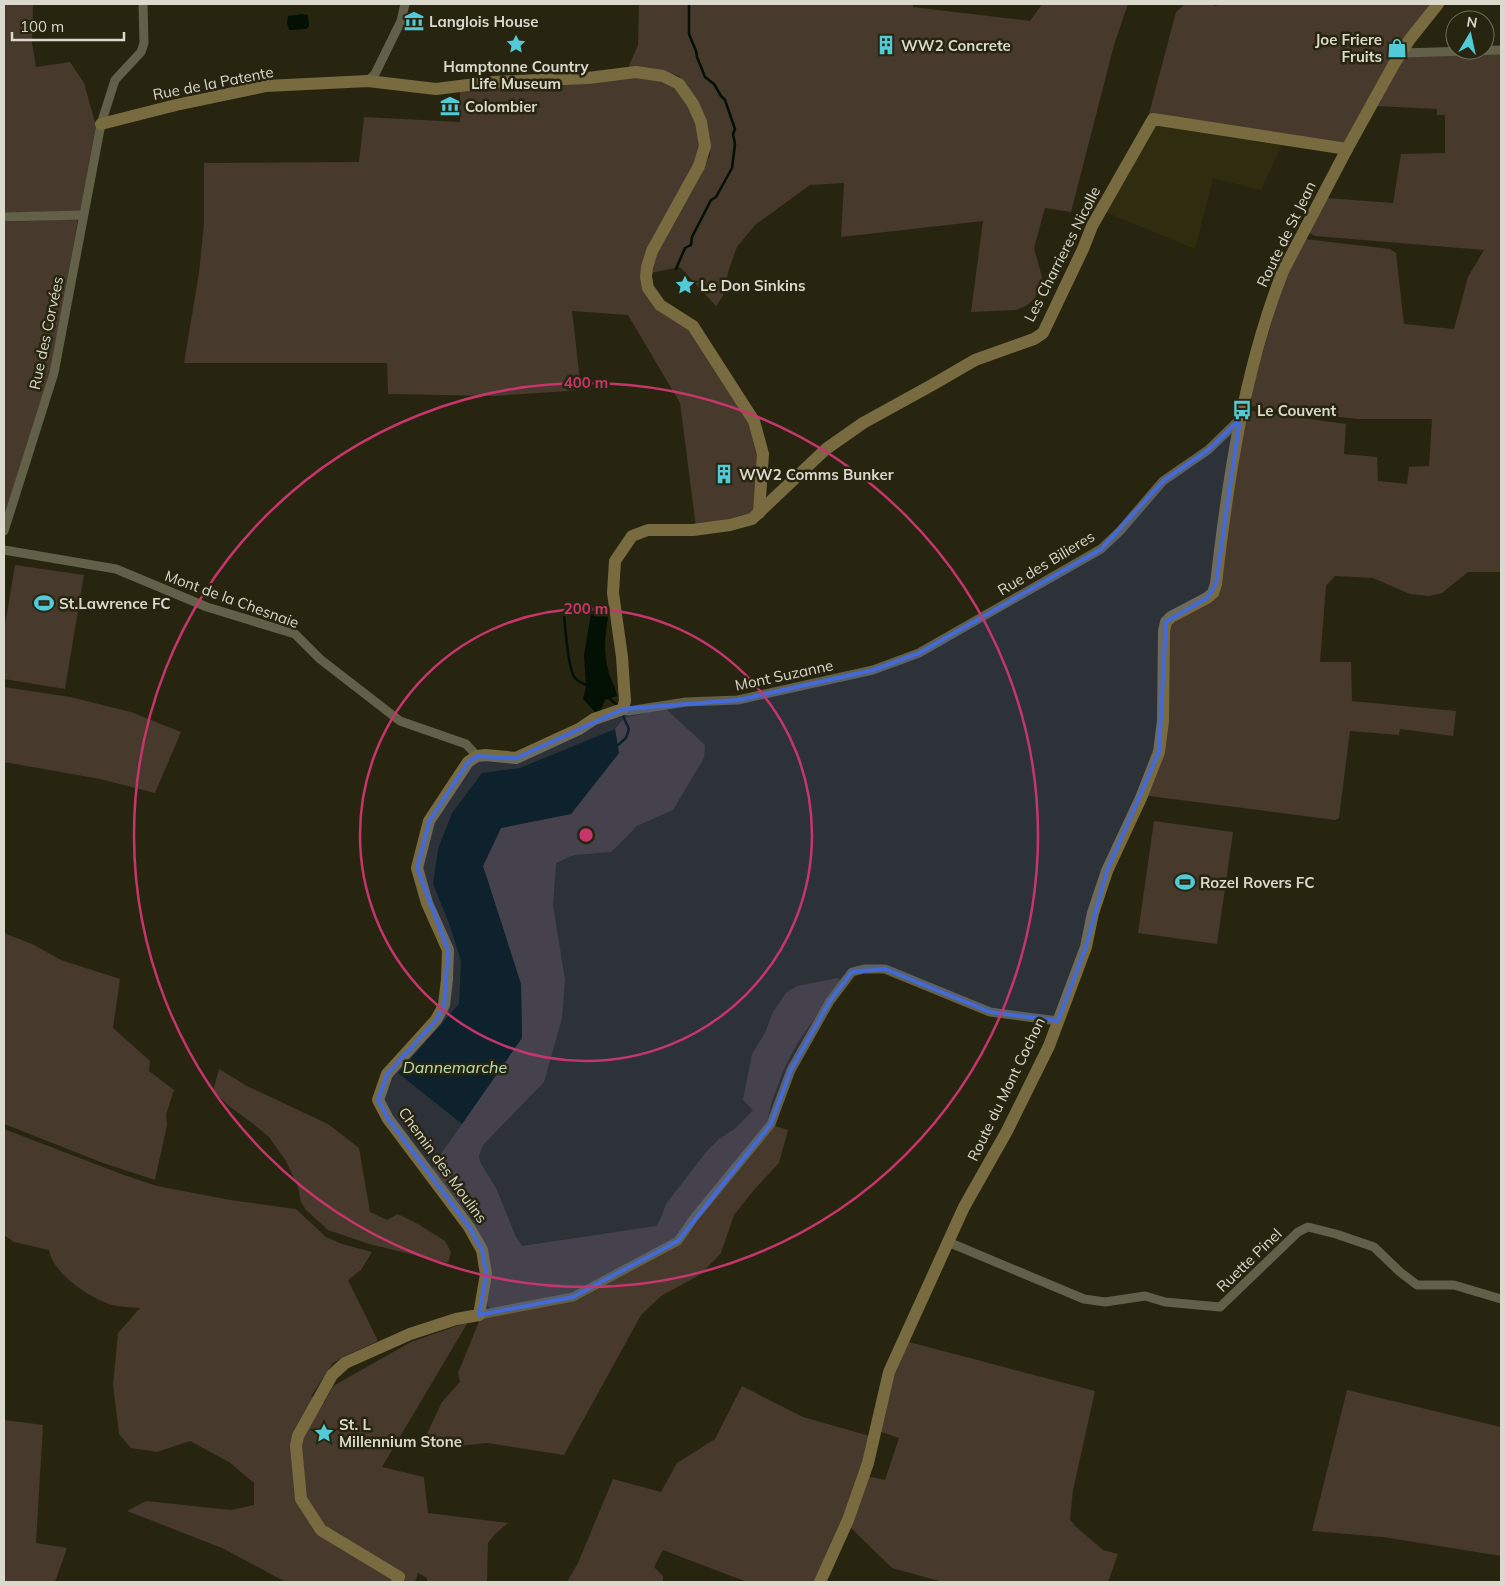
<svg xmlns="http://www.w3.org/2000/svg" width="1505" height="1586" viewBox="0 0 1505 1586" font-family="Mulish,sans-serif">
  <rect width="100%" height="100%" fill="#272510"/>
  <!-- built -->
  <path fill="#2f2c0f" d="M 1157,123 L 1282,144 L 1261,190 L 1213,178 L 1195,249 L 1105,212 Z"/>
  <!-- green -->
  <g fill="#47392c">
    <path d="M 4,4 L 33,4 L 32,43 L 36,67 L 70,62 L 84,83 L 96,126 L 80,212 L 4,215 Z"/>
    <path d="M 639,4 L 913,4 L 913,7 L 1030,21 L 1042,4 L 1128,4 L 1114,45 L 1071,212 L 1045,208 L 1034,248 L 1042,277 L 1035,298 L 1026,306 L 1016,310 L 971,312 L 983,221 L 841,237 L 844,183 L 810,185 L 755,225 L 737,247 L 729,269 L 723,296 L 716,306 L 680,267 L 650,273 L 655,254 L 702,172 L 710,155 L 709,141 L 705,116 L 692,93 L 679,76 L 664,71 L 628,68 L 638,45 Z"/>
    <path d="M 1185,4 L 1207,4 L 1216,6 L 1218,4 L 1433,4 L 1345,146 L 1149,114 L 1176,12 Z"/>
    <path d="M 1501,54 L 1501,572 L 1468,572 L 1442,593 L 1429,596 L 1410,594 L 1373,578 L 1335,576 L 1326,586 L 1320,662 L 1351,662 L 1352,701 L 1456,711 L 1453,736 L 1400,729 L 1399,735 L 1350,731 L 1339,818 L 1335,820 L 1149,796 L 1147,793 L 1162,751 L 1168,632 L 1171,624 L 1213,598 L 1246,412 L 1252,411 L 1346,424 L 1344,454 L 1377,457 L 1378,481 L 1407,484 L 1409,467 L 1429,466 L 1432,419 L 1358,419 L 1293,412 L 1251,406 L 1248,402 L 1287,271 L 1305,239 L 1390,249 L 1396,253 L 1404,324 L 1454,329 L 1468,277 L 1484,250 L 1315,236 L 1309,233 L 1327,198 L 1393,203 L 1401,154 L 1445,153 L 1445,115 L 1437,115 L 1437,109 L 1376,106 L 1403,59 L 1409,56 Z"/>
    <path d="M 639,76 L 665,81 L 678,91 L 698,123 L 700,147 L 697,162 L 643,282 L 688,326 L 749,423 L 759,456 L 755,511 L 751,516 L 696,527 L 680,403 L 628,315 L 572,311 L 581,390 L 494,396 L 388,394 L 387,363 L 184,363 L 199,273 L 204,223 L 204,163 L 359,162 L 364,117 L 460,122 L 460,89 Z"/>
    <path d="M 78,219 L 51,371 L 4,517 L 4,222 Z"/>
    <path d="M 15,565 L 84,575 L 65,689 L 4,679 L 4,631 Z"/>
    <path d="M 4,687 L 70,697 L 131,712 L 181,732 L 155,793 L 100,779 L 4,762 Z"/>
    <path d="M 665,708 L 705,745 L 704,758 L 673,810 L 637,826 L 611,852 L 574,855 L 556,863 L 553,905 L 565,980 L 562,1018 L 544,1082 L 483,1145 L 479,1156 L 480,1162 L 497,1190 L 516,1237 L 522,1246 L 656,1226 L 660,1220 L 666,1204 L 706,1152 L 719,1139 L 736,1128 L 753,1110 L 743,1100 L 752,1054 L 765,1033 L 773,1012 L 786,993 L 797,986 L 838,978 L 841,981 L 798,1042 L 784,1069 L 772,1101 L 767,1122 L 692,1215 L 676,1238 L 573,1294 L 492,1309 L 488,1306 L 487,1301 L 485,1248 L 475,1224 L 433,1169 L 436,1161 L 462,1124 L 522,1037 L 521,984 L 483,866 L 501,828 L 571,814 L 619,753 L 615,729 L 624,718 Z"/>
    <path d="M 1154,821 L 1233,832 L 1217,944 L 1138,933 Z"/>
    <path d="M 4,933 L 34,945 L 61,960 L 120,979 L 113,1028 L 150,1061 L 149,1071 L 174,1090 L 166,1115 L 167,1125 L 155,1180 L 103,1163 L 4,1124 Z"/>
    <path d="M 219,1069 L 247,1086 L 328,1124 L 359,1148 L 370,1212 L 387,1220 L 398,1214 L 418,1224 L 445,1241 L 451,1252 L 448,1263 L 369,1244 L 328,1230 L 306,1210 L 301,1202 L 298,1187 L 286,1161 L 269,1137 L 251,1122 L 230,1107 L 213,1091 Z"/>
    <path d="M 772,1125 L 788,1130 L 779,1163 L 754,1190 L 734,1215 L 721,1253 L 701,1274 L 661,1296 L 641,1315 L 564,1455 L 487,1443 L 428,1449 L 423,1442 L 442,1402 L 460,1382 L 458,1373 L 480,1319 L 574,1299 L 680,1243 L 708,1204 Z"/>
    <path d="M 4,1129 L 124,1175 L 157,1186 L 230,1200 L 296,1209 L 326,1237 L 342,1244 L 372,1252 L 361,1270 L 348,1280 L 378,1341 L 345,1356 L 333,1363 L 311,1396 L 324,1403 L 333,1386 L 411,1342 L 468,1322 L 382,1467 L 424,1477 L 428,1513 L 508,1523 L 496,1533 L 488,1543 L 487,1582 L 427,1582 L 427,1578 L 418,1573 L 415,1582 L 286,1582 L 222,1548 L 127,1511 L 146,1501 L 231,1510 L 254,1505 L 254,1483 L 229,1462 L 190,1441 L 157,1452 L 131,1448 L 119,1434 L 113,1385 L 118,1333 L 140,1308 C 131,1307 121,1307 112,1305 C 90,1298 53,1274 49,1250 L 14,1242 L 4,1235 Z"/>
    <path d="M 909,1342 L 1095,1391 L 1073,1490 L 1070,1519 L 1075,1526 L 1103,1550 L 1118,1554 L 1108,1582 L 943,1582 L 892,1568 L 850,1527 L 867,1476 L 885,1480 L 899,1438 L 878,1431 L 890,1380 Z"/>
    <path d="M 742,1386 L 803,1417 L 870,1436 L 862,1471 L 817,1582 L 747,1582 L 663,1550 L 654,1567 L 663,1576 L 663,1582 L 567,1582 L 578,1563 L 613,1479 L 661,1492 L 677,1463 L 715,1439 Z"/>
    <path d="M 1347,1390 L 1501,1427 L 1501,1556 L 1383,1537 L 1312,1531 Z"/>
    <path d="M 4,1420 L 43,1425 L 36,1543 L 67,1548 L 55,1582 L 4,1582 Z"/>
  </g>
  <!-- water -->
  <g fill="#021103">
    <path d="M 302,14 L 308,15 L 309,26 L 306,29 L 289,30 L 287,23 L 288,16 Z"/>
    <path d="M 591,614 L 608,617 C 605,638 603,652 609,673 C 611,681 616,687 617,696 L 605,700 L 600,712 L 595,712 L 583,699 L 586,687 L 584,655 Z"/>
    <path d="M 615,729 L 619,753 L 571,814 L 501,828 L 483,866 L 521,984 L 522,1038 L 462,1124 L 398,1073 L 459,1004 L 461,961 L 450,926 L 433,884 L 438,849 L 452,813 L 482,773 L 520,768 Z"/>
  </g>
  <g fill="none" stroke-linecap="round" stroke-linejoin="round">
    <!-- stream -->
    <g stroke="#021103" stroke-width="2.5">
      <path d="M 676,269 L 685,248 L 691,245 L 692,237 L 711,200 L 716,197 L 732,168 L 735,144 L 733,134 L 735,129 L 725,100 L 721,96 L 714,84 L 705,77 L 697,57 L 696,51 L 689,34 L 689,4"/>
      <path d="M 564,614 C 565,626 568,670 575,678 C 578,682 584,684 589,686"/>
      <path d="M 609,698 L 617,705"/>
      <path d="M 618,745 L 626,738 L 629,729 L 623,716"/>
    </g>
    <!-- street -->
    <g stroke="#626049" stroke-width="9">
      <path d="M 1402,53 L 1501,50"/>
      <path d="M 368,81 L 375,74 L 401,21 L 405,4"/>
      <path d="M 4,217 L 83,215"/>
      <path d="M 4,531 L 54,373 L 101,124 L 115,80 L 141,52 L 144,43 L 143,4"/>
      <path d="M 4,550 L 116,569 L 207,607 L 295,634 L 320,659 L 400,721 L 466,744 L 477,756"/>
      <path d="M 623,709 L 628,711 L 686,702 L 738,700 L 873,670 L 919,653 L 1101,549 L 1120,531 L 1163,481 L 1208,450 L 1240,419"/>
      <path d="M 948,1242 L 1084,1299 L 1105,1302 L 1145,1296 L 1165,1302 L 1220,1307 L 1298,1232 L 1308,1227 L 1336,1234 L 1374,1247 L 1400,1272 L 1417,1285 L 1454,1285 L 1501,1299"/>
      <path d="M 479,1315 L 573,1297 L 678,1241 L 694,1218 L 771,1124 L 791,1070 L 830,1001 L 852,972 L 864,969 L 885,969 L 990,1012 L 1058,1021"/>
    </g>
    <!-- secondary -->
    <g stroke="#796b40" stroke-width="12">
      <path d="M 101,124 L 176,105 L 266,86 L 368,81 L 436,89 L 492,82 L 588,78 L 636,72 L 663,76 L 679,84 L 693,104 L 701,122 L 705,146 L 699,166 L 652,251 L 647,267 L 646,277 L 648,288 L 660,305 L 693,326 L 754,421 L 763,454 L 759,513"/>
      <path d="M 397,1582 L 399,1577 L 321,1530 L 301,1499 L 296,1446 L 298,1436 L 332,1375 L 345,1363 L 410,1334 L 456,1319 L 479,1315 L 486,1274 L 482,1250 L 469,1227 L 388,1119 L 378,1100 L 387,1074 L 436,1020 L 444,1005 L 447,979 L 448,950 L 427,903 L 417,868 L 429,821 L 468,762 L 477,756 L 486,755 L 516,758 L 579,729 L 594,719 L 623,709 L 625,701 L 622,657 L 613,593 L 615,561 L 632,536 L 648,530 L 693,530 L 730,525 L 752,519 L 826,449 L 863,423 L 932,385 L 975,360 L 1034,339 L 1043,333 L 1083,249 L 1092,226 L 1153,119 L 1347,149"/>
      <path d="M 820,1582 L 848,1520 L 868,1463 L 889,1372 L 964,1207 L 1007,1131 L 1049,1046 L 1086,947 L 1093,913 L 1107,871 L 1141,798 L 1159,752 L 1163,721 L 1164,631 L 1166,622 L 1171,617 L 1207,598 L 1213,593 L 1216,584 C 1228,479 1244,370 1283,271 L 1347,149 L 1394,64 L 1410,39 L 1438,4"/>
    </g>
  </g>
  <!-- marked area -->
  <path fill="#436ad6" fill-opacity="0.2" stroke="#436ad6" stroke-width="4" stroke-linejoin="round" d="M 1240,419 L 1216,584 L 1207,598 L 1166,622 L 1159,752 L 1107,871 L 1086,947 L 1058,1021 L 990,1012 L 885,969 L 852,972 L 830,1001 L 791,1070 L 771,1124 L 678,1241 L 573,1297 L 479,1315 L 486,1274 L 482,1250 L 469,1227 L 388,1119 L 378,1100 L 387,1074 L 436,1020 L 444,1005 L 448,950 L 417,868 L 429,821 L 468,762 L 477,756 L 516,758 L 623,709 L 738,700 L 873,670 L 919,653 L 1101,549 L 1163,481 L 1208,450 Z"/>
  <!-- distance rings -->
  <g fill="none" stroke="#c6356c" stroke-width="2.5">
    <circle cx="586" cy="835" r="226"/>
    <circle cx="586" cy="835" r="452"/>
  </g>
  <!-- icons -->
  <defs>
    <symbol id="museum-bare" viewBox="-9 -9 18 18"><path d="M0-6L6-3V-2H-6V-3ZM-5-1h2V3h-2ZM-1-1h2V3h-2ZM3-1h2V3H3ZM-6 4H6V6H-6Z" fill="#52cbd9" stroke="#272510" stroke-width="2.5" paint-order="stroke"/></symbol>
    <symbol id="sight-bare" viewBox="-9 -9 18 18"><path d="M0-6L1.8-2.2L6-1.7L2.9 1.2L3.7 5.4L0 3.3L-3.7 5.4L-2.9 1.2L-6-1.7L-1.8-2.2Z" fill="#52cbd9" stroke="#272510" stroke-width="2.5" paint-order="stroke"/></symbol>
    <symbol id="building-bare" viewBox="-9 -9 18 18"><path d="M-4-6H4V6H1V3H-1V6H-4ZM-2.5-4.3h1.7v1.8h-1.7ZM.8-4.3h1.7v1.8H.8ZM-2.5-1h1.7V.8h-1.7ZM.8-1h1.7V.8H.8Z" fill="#52cbd9" stroke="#272510" stroke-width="2.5" paint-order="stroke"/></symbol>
    <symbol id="shop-bare" viewBox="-9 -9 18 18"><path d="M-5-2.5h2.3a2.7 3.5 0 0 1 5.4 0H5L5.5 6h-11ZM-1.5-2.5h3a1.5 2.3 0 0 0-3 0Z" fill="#52cbd9" stroke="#272510" stroke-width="2.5" paint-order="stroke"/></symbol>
    <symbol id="bus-bare" viewBox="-9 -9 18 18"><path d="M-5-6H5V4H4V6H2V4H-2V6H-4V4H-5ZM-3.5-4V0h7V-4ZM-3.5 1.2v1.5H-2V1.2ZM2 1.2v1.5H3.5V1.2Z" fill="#52cbd9" stroke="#272510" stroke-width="2.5" paint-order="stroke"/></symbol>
    <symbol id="stadium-bare" viewBox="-9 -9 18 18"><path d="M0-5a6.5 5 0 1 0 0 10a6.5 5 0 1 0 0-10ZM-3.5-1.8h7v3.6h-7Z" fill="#52cbd9" stroke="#272510" stroke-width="2.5" paint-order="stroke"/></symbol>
  </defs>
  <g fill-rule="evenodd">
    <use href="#museum-bare" x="400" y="7" width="28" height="28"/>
    <use href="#sight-bare" x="502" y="30" width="28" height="28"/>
    <use href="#building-bare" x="872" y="31" width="28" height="28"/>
    <use href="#shop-bare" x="1383" y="34" width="28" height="28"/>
    <use href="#museum-bare" x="436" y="92" width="28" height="28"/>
    <use href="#sight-bare" x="671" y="271" width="28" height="28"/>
    <use href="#bus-bare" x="1228" y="396" width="28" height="28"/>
    <use href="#building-bare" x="710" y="460" width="28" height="28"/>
    <use href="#stadium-bare" x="30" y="589" width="28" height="28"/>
    <use href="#stadium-bare" x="1171" y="868" width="28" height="28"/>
    <use href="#sight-bare" x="310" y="1419" width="28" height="28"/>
  </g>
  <g text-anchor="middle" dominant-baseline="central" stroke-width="5" stroke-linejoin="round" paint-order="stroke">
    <!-- poi labels -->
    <g font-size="15" font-weight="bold" fill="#dad9cc" stroke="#272510" text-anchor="start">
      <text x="429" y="21">Langlois House</text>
      <text x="1382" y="39" text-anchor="end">Joe Friere<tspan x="1382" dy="17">Fruits</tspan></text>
      <text x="901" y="45">WW2 Concrete</text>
      <text x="516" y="66" text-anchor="middle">Hamptonne Country<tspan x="516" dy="17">Life Museum</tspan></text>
      <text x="465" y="106">Colombier</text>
      <text x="700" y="285">Le Don Sinkins</text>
      <text x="1257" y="410">Le Couvent</text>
      <text x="739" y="474">WW2 Comms Bunker</text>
      <text x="59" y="603">St.Lawrence FC</text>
      <text x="1200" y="882">Rozel Rovers FC</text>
      <text x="339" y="1424">St. L<tspan x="339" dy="17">Millennium Stone</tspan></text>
    </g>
    <!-- street labels -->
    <g font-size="15" fill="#dad9cc" stroke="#272510">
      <text transform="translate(213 83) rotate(-11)">Rue de la Patente</text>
      <text transform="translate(1286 234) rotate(-64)">Route de St Jean</text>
      <text transform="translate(1062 254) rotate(-63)">Les Charrieres Nicolle</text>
      <text transform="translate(46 333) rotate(-78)">Rue des Corvées</text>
      <text transform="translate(1046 563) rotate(-31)">Rue des Bilieres</text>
      <text transform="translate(232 599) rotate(20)">Mont de la Chesnaie</text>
      <text transform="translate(784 675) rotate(-12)">Mont Suzanne</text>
      <text transform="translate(1006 1089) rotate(-64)">Route du Mont Cochon</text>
      <text transform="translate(443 1165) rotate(54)">Chemin des Moulins</text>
      <text transform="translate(1249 1260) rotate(-44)">Ruette Pinel</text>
    </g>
    <!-- water labels -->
    <g font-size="16" font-style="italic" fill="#b8e1b7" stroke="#272510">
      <text x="455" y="1067">Dannemarche</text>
    </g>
  </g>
  <circle cx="586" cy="835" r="8" fill="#c6356c" stroke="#272510" stroke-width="2.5"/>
  <g font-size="15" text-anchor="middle" font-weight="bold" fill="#c6356c" stroke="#272510" stroke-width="5" stroke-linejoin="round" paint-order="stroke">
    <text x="586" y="388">400 m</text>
    <text x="586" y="614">200 m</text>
  </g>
  <!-- border -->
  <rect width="1505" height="1586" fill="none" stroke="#dad9cc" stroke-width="10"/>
  <!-- north arrow -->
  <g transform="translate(1470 35) rotate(9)"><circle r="24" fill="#272510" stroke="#6f6d5b"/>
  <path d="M0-4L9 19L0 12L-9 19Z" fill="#52cbd9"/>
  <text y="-8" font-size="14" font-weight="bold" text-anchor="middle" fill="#dad9cc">N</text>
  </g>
  <!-- scale -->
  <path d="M12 32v8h112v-8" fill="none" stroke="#dad9cc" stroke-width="2.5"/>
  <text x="20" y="32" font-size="15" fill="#dad9cc" stroke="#272510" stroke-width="4" paint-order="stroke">100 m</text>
</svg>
